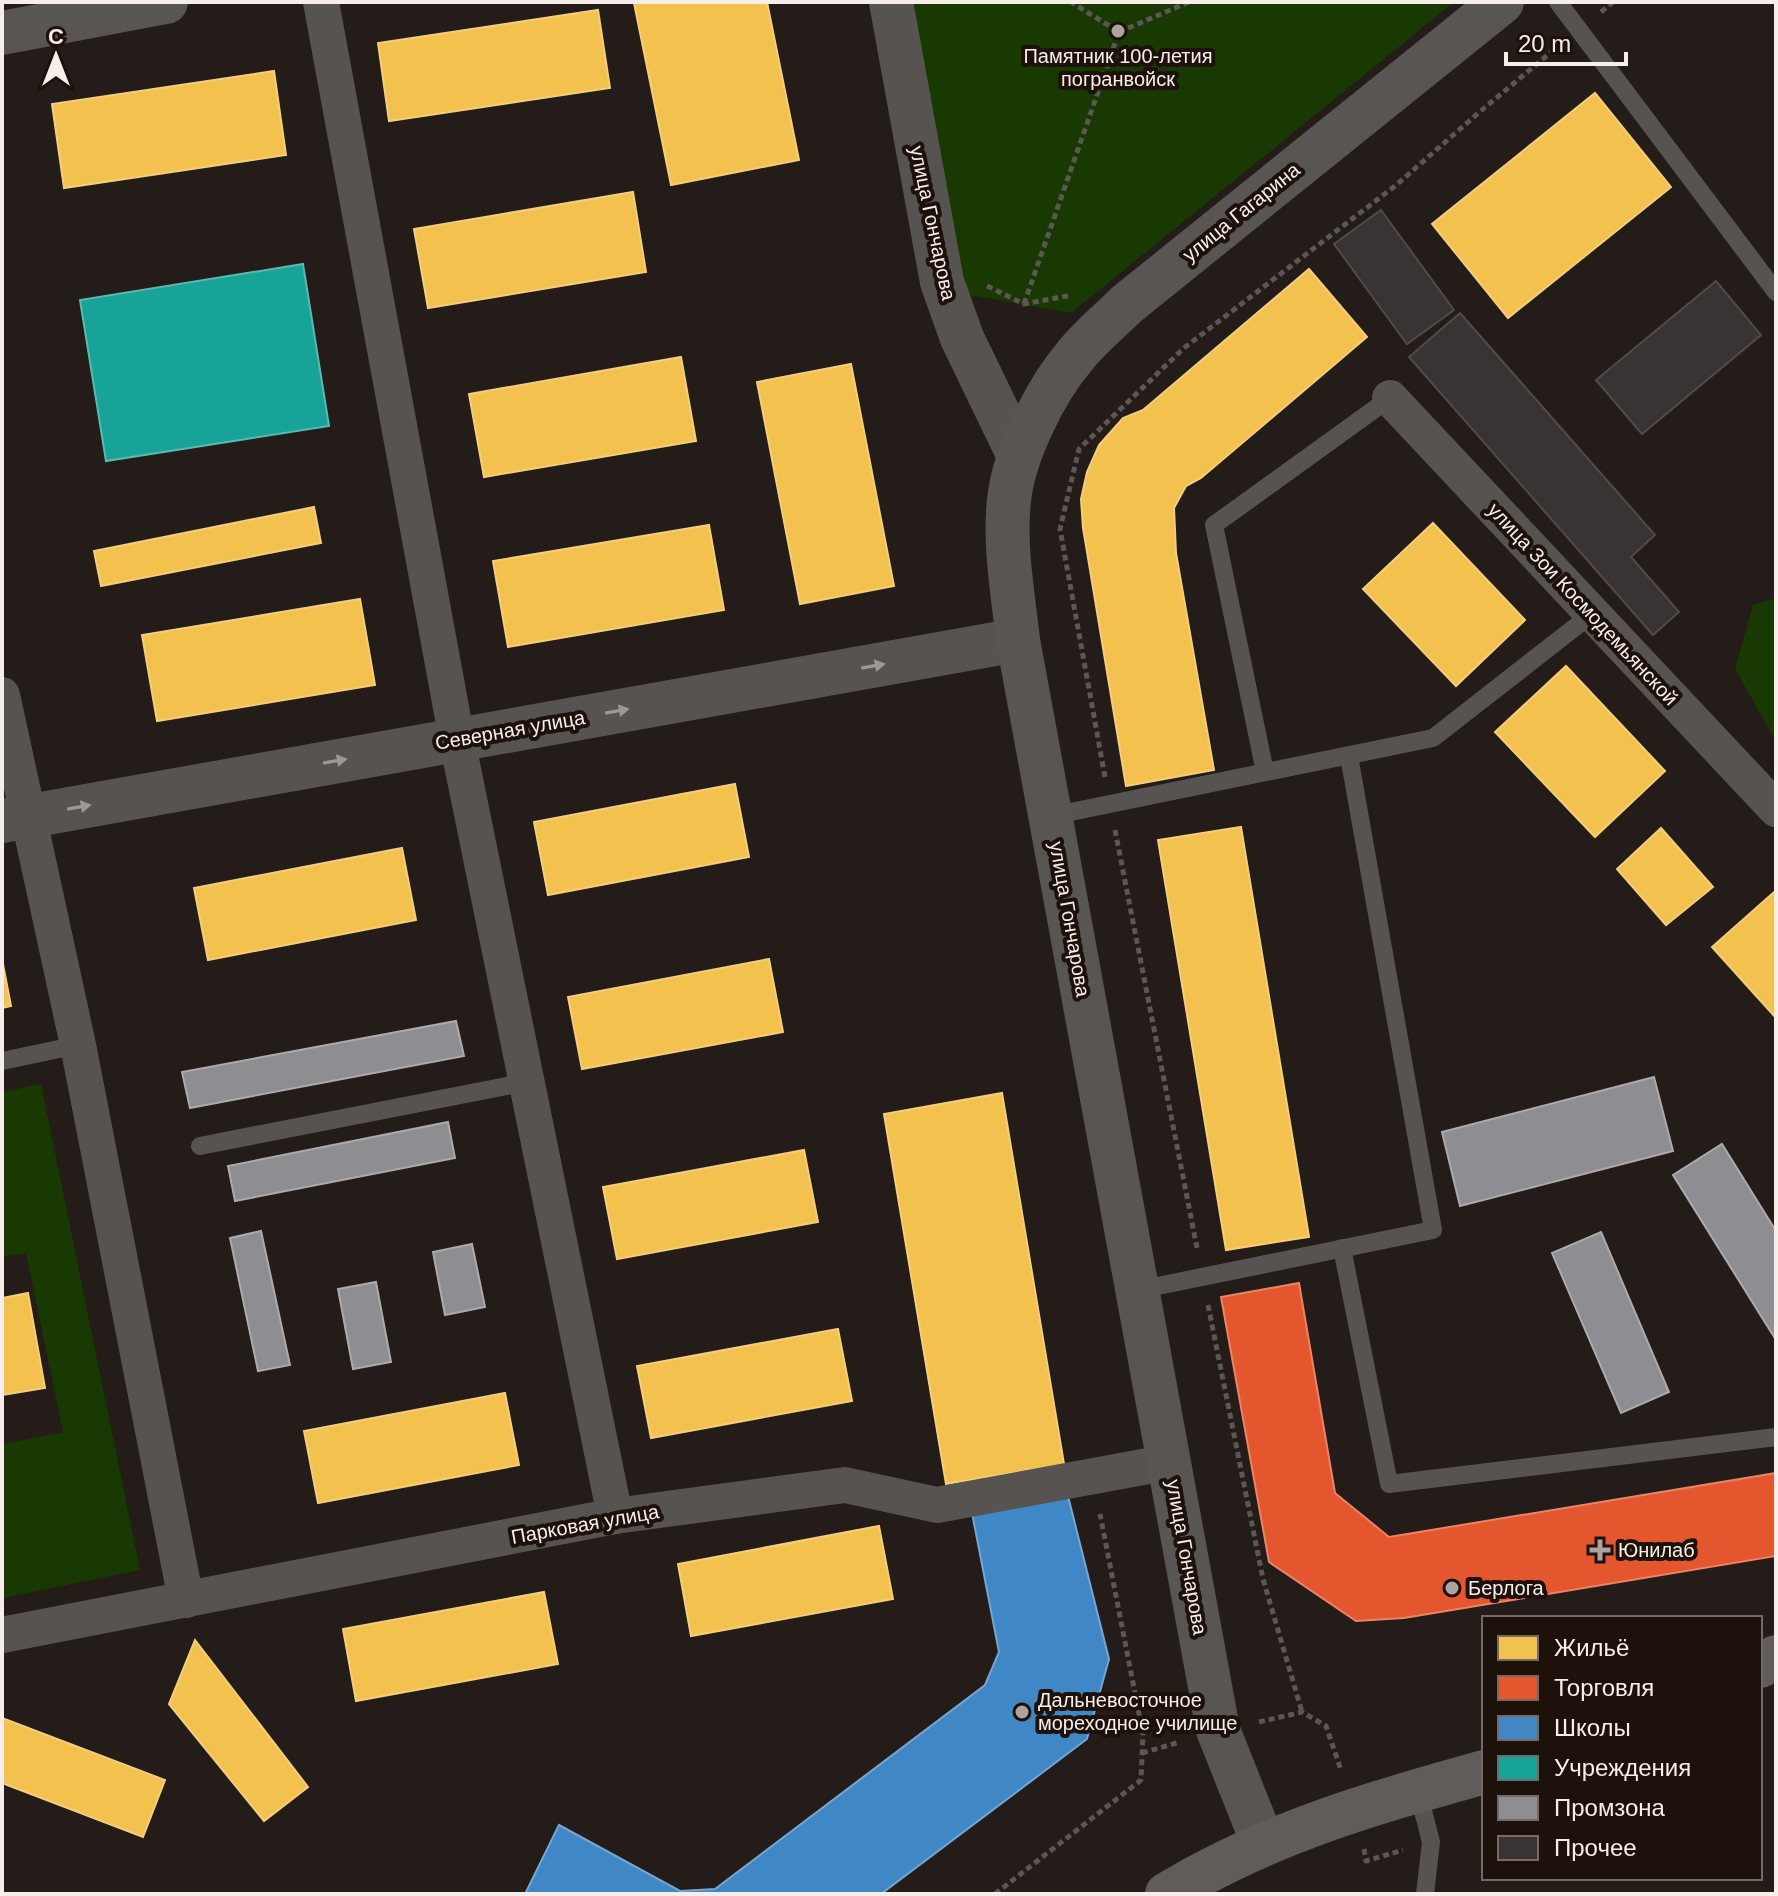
<svg xmlns="http://www.w3.org/2000/svg" width="1778" height="1896" viewBox="0 0 1778 1896" font-family="Arial,sans-serif">
  <rect width="100%" height="100%" fill="#231c19"/>
  <!-- green -->
  <g fill="#193903">
    <path d="M 914,2 L 1454,2 L 1071,313 L 964,294 L 920,73 Z"/>
    <path d="M 1776,598 L 1776,741 L 1735,669 L 1753,605 Z"/>
    <path d="M 41,1084 L 140,1570 L 2,1598 L 2,1444 L 63,1432 L 26,1253 L 2,1257 L 2,1092 Z"/>
  </g>
  <!-- homes -->
  <g fill="#f2c14e" stroke="#f4ce7c" stroke-width="2">
    <path d="M 767,2 L 799,160 L 671,185 L 634,3 Z"/>
    <path d="M 598,10 L 610,88 L 389,121 L 378,43 Z"/>
    <path d="M 274,71 L 286,155 L 64,188 L 52,104 Z"/>
    <path d="M 1595,93 L 1671,187 L 1508,318 L 1432,224 Z"/>
    <path d="M 633,192 L 646,272 L 428,308 L 414,229 Z"/>
    <path d="M 1309,269 L 1367,337 L 1201,478 L 1186,486 L 1174,508 L 1176,553 L 1214,770 L 1126,786 L 1083,528 L 1081,499 L 1087,472 L 1099,445 L 1123,418 L 1143,410 Z"/>
    <path d="M 681,357 L 696,441 L 484,477 L 469,394 Z"/>
    <path d="M 851,364 L 894,586 L 800,604 L 757,382 Z"/>
    <path d="M 314,507 L 321,543 L 101,586 L 94,551 Z"/>
    <path d="M 1433,523 L 1525,620 L 1456,686 L 1363,589 Z"/>
    <path d="M 709,525 L 724,610 L 508,647 L 493,561 Z"/>
    <path d="M 360,599 L 375,685 L 157,721 L 142,635 Z"/>
    <path d="M 1566,666 L 1665,771 L 1595,837 L 1495,732 Z"/>
    <path d="M 735,784 L 749,857 L 548,895 L 534,822 Z"/>
    <path d="M 1241,827 L 1309,1237 L 1226,1250 L 1158,840 Z"/>
    <path d="M 1661,828 L 1713,887 L 1666,925 L 1617,869 Z"/>
    <path d="M 402,848 L 416,920 L 208,960 L 194,888 Z"/>
    <path d="M 1774,892 L 1776,894 L 1776,1018 L 1712,947 Z"/>
    <path d="M 2,959 L 11,1006 L 2,1008 Z"/>
    <path d="M 769,959 L 783,1032 L 582,1069 L 568,997 Z"/>
    <path d="M 1002,1093 L 1064,1464 L 946,1484 L 884,1114 Z"/>
    <path d="M 804,1150 L 818,1222 L 617,1259 L 603,1187 Z"/>
    <path d="M 28,1293 L 45,1388 L 2,1395 L 2,1298 Z"/>
    <path d="M 838,1329 L 852,1401 L 651,1438 L 637,1366 Z"/>
    <path d="M 505,1393 L 519,1465 L 318,1503 L 304,1431 Z"/>
    <path d="M 879,1526 L 893,1599 L 691,1636 L 678,1564 Z"/>
    <path d="M 544,1592 L 558,1664 L 356,1701 L 343,1629 Z"/>
    <path d="M 195,1640 L 308,1787 L 264,1821 L 169,1704 Z"/>
    <path d="M 2,1718 L 165,1780 L 143,1837 L 2,1783 Z"/>
  </g>
  <!-- shops -->
  <path fill="#e4572e" stroke="#ea8466" stroke-width="2" d="M 1299,1283 L 1335,1493 L 1389,1537 L 1776,1473 L 1776,1556 L 1404,1618 L 1356,1621 L 1269,1562 L 1221,1297 Z"/>
  <!-- schools -->
  <path fill="#3f88c5" stroke="#76a6d0" stroke-width="2" d="M 1067,1492 L 1109,1659 L 1087,1739 L 881,1894 L 525,1894 L 559,1825 L 680,1891 L 715,1889 L 985,1685 L 999,1652 L 972,1513 Z"/>
  <!-- public -->
  <path fill="#17a398" stroke="#5ab9b0" stroke-width="2" d="M 303,264 L 329,426 L 106,461 L 80,300 Z"/>
  <!-- industry -->
  <g fill="#8d8d92" stroke="#adaaac" stroke-width="2">
    <path d="M 456,1021 L 464,1056 L 190,1108 L 182,1072 Z"/>
    <path d="M 1654,1077 L 1673,1151 L 1460,1206 L 1442,1132 Z"/>
    <path d="M 448,1122 L 455,1158 L 235,1201 L 228,1166 Z"/>
    <path d="M 1722,1144 L 1776,1231 L 1776,1340 L 1673,1175 Z"/>
    <path d="M 261,1231 L 290,1365 L 258,1371 L 230,1238 Z"/>
    <path d="M 1601,1232 L 1669,1392 L 1621,1413 L 1552,1253 Z"/>
    <path d="M 472,1244 L 485,1307 L 445,1315 L 433,1252 Z"/>
    <path d="M 376,1282 L 391,1362 L 353,1369 L 338,1289 Z"/>
  </g>
  <!-- building -->
  <g fill="#393333" stroke="#504a49" stroke-width="2">
    <path d="M 1381,210 L 1454,310 L 1407,344 L 1334,244 Z"/>
    <path d="M 1716,281 L 1761,335 L 1642,434 L 1596,380 Z"/>
    <path d="M 1460,313 L 1655,535 L 1631,557 L 1679,612 L 1653,635 L 1409,357 Z"/>
  </g>
  <g fill="none" stroke-linecap="round" stroke-linejoin="round">
    <!-- path -->
    <g stroke="#5a5754" stroke-width="5" stroke-dasharray="6 4" stroke-linecap="butt">
      <path d="M 1601,12 L 1613,2"/>
      <path d="M 1119,32 L 1189,2"/>
      <path d="M 987,286 L 1024,304 L 1072,295"/>
      <path d="M 1024,304 L 1119,32 L 1071,2"/>
      <path d="M 1105,777 L 1060,529 L 1079,449 L 1184,348 L 1395,186 L 1476,115 L 1556,48"/>
      <path d="M 1115,830 L 1197,1248"/>
      <path d="M 1208,1305 L 1263,1579 L 1302,1712"/>
      <path d="M 1259,1722 L 1302,1712 L 1326,1726 L 1341,1770"/>
      <path d="M 1142,1753 L 1180,1742"/>
      <path d="M 1364,1849 L 1366,1861 L 1403,1850"/>
      <path d="M 995,1894 L 1141,1780 L 1143,1734 L 1100,1514"/>
    </g>
    <!-- service -->
    <g stroke="#565351" stroke-width="18">
      <path d="M 1558,2 L 1776,292"/>
      <path d="M 1265,772 L 1214,525 L 1390,398"/>
      <path d="M 1051,816 L 1433,738 L 1592,614"/>
      <path d="M 2,1061 L 78,1045"/>
      <path d="M 200,1146 L 527,1082"/>
      <path d="M 1342,1248 L 1389,1484 L 1776,1437"/>
      <path d="M 1138,1290 L 1433,1230 L 1349,756"/>
      <path d="M 1418,1791 L 1431,1842 L 1425,1894"/>
    </g>
    <!-- minor -->
    <g stroke="#565351" stroke-width="36">
      <path d="M 321,2 L 457,740 L 615,1516"/>
      <path d="M 1390,398 L 1776,809"/>
      <path d="M 2,695 L 78,1045 L 186,1600"/>
      <path d="M 2,1635 L 615,1516 L 845,1485 L 937,1505 L 1170,1462"/>
    </g>
    <!-- tertiary -->
    <g stroke="#565351" stroke-width="44">
      <path d="M 891,2 L 942,282 L 962,338 L 1019,456"/>
      <path d="M 2,821 L 1018,640"/>
    </g>
    <!-- secondary -->
    <g stroke="#585553" stroke-width="44">
      <path d="M 2,33 L 166,2"/>
      <path d="M 1263,1843 L 1218,1730 L 1018,640 C 1013,594 1004,546 1009,500 C 1014,454 1045,391 1075,356 C 1090,337 1110,321 1127,304 L 1502,2"/>
    </g>
    <!-- primary -->
    <g stroke="#5f5c5a" stroke-width="44">
      <path d="M 1760,1666 L 1776,1657"/>
      <path d="M 1167,1894 C 1270,1832 1370,1804 1484,1772"/>
    </g>
  </g>
  <!-- one-way arrows -->
  <defs><path id="oneway-solid" d="M-6-.8H1V-3.2L6.5 0L1 3.2V.8H-6Z" transform="scale(2)"/></defs>
  <g fill="#9e9895">
    <use href="#oneway-solid" transform="translate(873 666) rotate(-10)"/>
    <use href="#oneway-solid" transform="translate(617 711) rotate(-10)"/>
    <use href="#oneway-solid" transform="translate(335 761) rotate(-10)"/>
    <use href="#oneway-solid" transform="translate(79 807) rotate(-10)"/>
  </g>
  <!-- markers -->
  <g fill="#ada4a0" stroke="#1d110c" stroke-width="3">
    <circle cx="1118" cy="31" r="8"/>
    <path d="M1596 1538h8v8h8v8h-8v8h-8v-8h-8v-8h8z"/>
    <circle cx="1452" cy="1588" r="8"/>
    <circle cx="1022" cy="1712" r="8"/>
  </g>
  <g text-anchor="middle" dominant-baseline="central" stroke-width="8" stroke-linejoin="round" paint-order="stroke">
    <!-- poi labels -->
    <g font-size="20" fill="#f7ede9" stroke="#1d110c" text-anchor="start">
      <text x="1118" y="56" text-anchor="middle">Памятник 100-летия<tspan x="1118" dy="23">погранвойск</tspan></text>
      <text x="1618" y="1550">Юнилаб</text>
      <text x="1468" y="1588">Берлога</text>
      <text x="1038" y="1700">Дальневосточное<tspan x="1038" dy="23">мореходное училище</tspan></text>
    </g>
    <!-- street labels -->
    <g font-size="20" fill="#f7ede9" stroke="#1d110c">
      <text transform="translate(1241 212) rotate(-39)">улица Гагарина</text>
      <text transform="translate(933 223) rotate(78)">улица Гончарова</text>
      <text transform="translate(1583 604) rotate(47)">улица Зои Космодемьянской</text>
      <text transform="translate(510 730) rotate(-10)">Северная улица</text>
      <text transform="translate(1070 919) rotate(80)">улица Гончарова</text>
      <text transform="translate(585 1524) rotate(-10)">Парковая улица</text>
      <text transform="translate(1187 1557) rotate(80)">улица Гончарова</text>
    </g>
  </g>
  <!-- border -->
  <rect width="1778" height="1896" fill="none" stroke="#f7ede9" stroke-width="8"/>
  <!-- legend -->
  <rect x="1482" y="1616" width="280" height="264" fill="#1d110c" stroke="#746964" stroke-width="2"/>
  <rect x="1498" y="1636" width="40" height="24" fill="#f2c14e" stroke="#746964" stroke-width="2"/>
  <text x="1554" y="1656" font-size="24" fill="#f7ede9">Жильё</text>
  <rect x="1498" y="1676" width="40" height="24" fill="#e4572e" stroke="#746964" stroke-width="2"/>
  <text x="1554" y="1696" font-size="24" fill="#f7ede9">Торговля</text>
  <rect x="1498" y="1716" width="40" height="24" fill="#3f88c5" stroke="#746964" stroke-width="2"/>
  <text x="1554" y="1736" font-size="24" fill="#f7ede9">Школы</text>
  <rect x="1498" y="1756" width="40" height="24" fill="#17a398" stroke="#746964" stroke-width="2"/>
  <text x="1554" y="1776" font-size="24" fill="#f7ede9">Учреждения</text>
  <rect x="1498" y="1796" width="40" height="24" fill="#8d8d92" stroke="#746964" stroke-width="2"/>
  <text x="1554" y="1816" font-size="24" fill="#f7ede9">Промзона</text>
  <rect x="1498" y="1836" width="40" height="24" fill="#393333" stroke="#746964" stroke-width="2"/>
  <text x="1554" y="1856" font-size="24" fill="#f7ede9">Прочее</text>
  <!-- north arrow -->
  <g transform="translate(56 56)" stroke="#1d110c" stroke-width="6" paint-order="stroke">
  <path d="M0-6L14 30L0 20L-14 30Z" fill="#f7ede9"/>
  <text y="-12" font-size="22" font-weight="bold" text-anchor="middle" fill="#f7ede9">С</text>
  </g>
  <!-- scale -->
  <path d="M1506 52v12h120v-12" fill="none" stroke="#f7ede9" stroke-width="4"/>
  <text x="1518" y="52" font-size="24" fill="#f7ede9" stroke="#1d110c" stroke-width="6" paint-order="stroke">20 m</text>
</svg>
